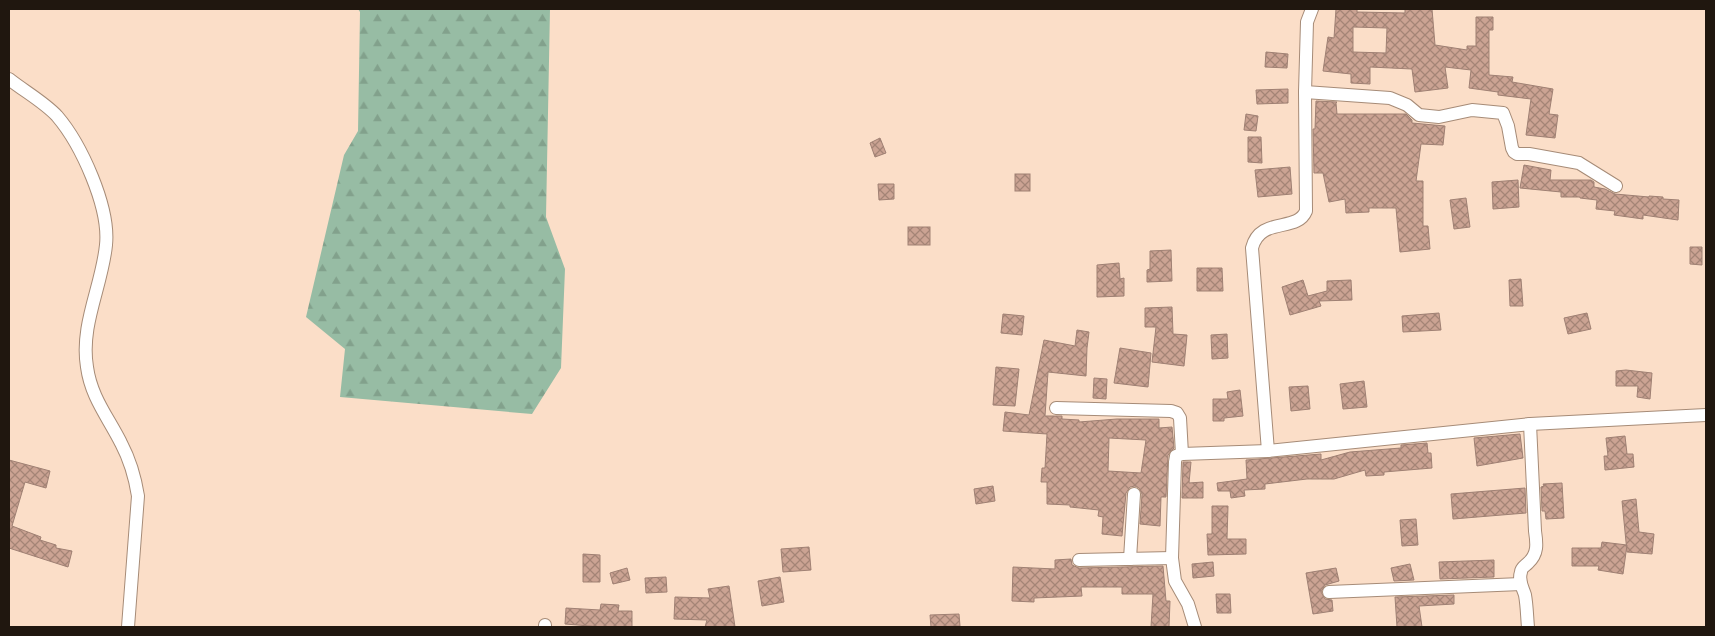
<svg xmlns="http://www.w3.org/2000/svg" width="1715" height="636" viewBox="0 0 1715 636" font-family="'Asap Condensed',sans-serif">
  <defs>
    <pattern id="forest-firs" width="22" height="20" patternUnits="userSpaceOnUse" patternTransform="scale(1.25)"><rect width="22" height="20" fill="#97bca4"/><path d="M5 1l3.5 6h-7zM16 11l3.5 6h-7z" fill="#82a18c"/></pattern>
    <pattern id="building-cross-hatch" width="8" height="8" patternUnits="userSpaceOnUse" patternTransform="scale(1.25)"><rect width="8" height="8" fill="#cba393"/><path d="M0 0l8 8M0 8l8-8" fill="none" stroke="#a48476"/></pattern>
  </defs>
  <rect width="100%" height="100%" fill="#fbdec8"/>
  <!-- forest -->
  <path fill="url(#forest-firs)" d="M 358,9 L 550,9 L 546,217 L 565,269 L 561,368 L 532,414 L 340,397 L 345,349 L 306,317 L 344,155 L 358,131 L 360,12 Z"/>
  <!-- building -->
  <g fill="url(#building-cross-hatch)" stroke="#9f8073" fill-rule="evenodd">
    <path d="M 1336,9 L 1357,9 L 1357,12 L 1405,13 L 1405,9 L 1432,9 L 1435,45 L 1467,50 L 1467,46 L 1476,46 L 1476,17 L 1493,17 L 1493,30 L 1489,30 L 1489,75 L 1513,77 L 1512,82 L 1553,89 L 1549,114 L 1558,115 L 1555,138 L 1526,135 L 1531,99 L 1498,95 L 1498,92 L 1469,88 L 1471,70 L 1445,67 L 1448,88 L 1415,92 L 1412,69 L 1370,67 L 1370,84 L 1351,83 L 1351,74 L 1323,71 L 1328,37 L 1334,38 ZM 1353,27 L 1387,28 L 1386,53 L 1353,52 Z"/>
    <path d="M 1266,52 L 1288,54 L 1287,68 L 1265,67 Z"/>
    <path d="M 1288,89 L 1288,103 L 1257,104 L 1256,90 Z"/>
    <path d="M 1316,101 L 1337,102 L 1336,103 L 1337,114 L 1406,114 L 1412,120 L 1412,123 L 1445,126 L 1443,145 L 1421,144 L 1416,181 L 1423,181 L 1423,226 L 1428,226 L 1430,249 L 1400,252 L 1396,208 L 1369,208 L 1369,212 L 1346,213 L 1345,199 L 1329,202 L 1323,173 L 1314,173 L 1313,129 L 1315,129 Z"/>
    <path d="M 1246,114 L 1258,116 L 1256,131 L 1244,130 Z"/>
    <path d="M 1248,137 L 1261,137 L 1262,163 L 1248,162 Z"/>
    <path d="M 880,138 L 886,153 L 875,157 L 870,143 Z"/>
    <path d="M 1524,165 L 1551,170 L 1550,180 L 1591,180 L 1594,182 L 1594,187 L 1605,189 L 1615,194 L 1649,197 L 1649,196 L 1663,197 L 1663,199 L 1679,200 L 1678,220 L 1643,215 L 1643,219 L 1614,215 L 1615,211 L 1596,209 L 1597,200 L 1580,198 L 1580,197 L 1561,197 L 1561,192 L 1520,188 Z"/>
    <path d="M 1290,167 L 1292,194 L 1258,197 L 1255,170 Z"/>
    <rect x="1015" y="174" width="15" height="17"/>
    <path d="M 1518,180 L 1519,207 L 1493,209 L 1492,182 Z"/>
    <path d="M 878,184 L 894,184 L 894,199 L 879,200 Z"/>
    <path d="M 1466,198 L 1470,227 L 1454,229 L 1450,200 Z"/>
    <rect x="908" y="227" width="22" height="18"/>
    <path d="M 1690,247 L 1702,247 L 1702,265 L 1690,264 Z"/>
    <path d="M 1171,250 L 1172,281 L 1147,282 L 1147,270 L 1150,269 L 1150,251 Z"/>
    <path d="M 1119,263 L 1120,279 L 1124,278 L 1124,296 L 1097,297 L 1097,265 Z"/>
    <path d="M 1197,268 L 1222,268 L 1223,291 L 1197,291 Z"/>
    <path d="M 1521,279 L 1523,306 L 1510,306 L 1509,280 Z"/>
    <path d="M 1303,280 L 1308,296 L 1327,291 L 1327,281 L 1351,280 L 1352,300 L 1319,301 L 1321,306 L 1290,315 L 1282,287 Z"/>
    <path d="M 1172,307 L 1173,334 L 1187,335 L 1184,366 L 1152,362 L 1156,327 L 1145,327 L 1145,308 Z"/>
    <path d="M 1439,313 L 1441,330 L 1403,332 L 1402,316 Z"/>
    <path d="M 1587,313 L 1591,329 L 1568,334 L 1564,318 Z"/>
    <path d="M 1003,314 L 1024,316 L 1022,335 L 1001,333 Z"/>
    <path d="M 1077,330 L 1089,332 L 1087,348 L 1086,376 L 1048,372 L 1045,416 L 1062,416 L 1062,419 L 1079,420 L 1079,422 L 1117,419 L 1159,419 L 1159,428 L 1172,427 L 1174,448 L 1168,455 L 1166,497 L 1161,497 L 1160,526 L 1140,524 L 1142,494 L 1139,488 L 1135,486 L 1130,487 L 1126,493 L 1122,536 L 1102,534 L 1103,517 L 1098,516 L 1099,510 L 1070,507 L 1070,505 L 1047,504 L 1047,482 L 1041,482 L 1042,468 L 1045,468 L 1047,434 L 1003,431 L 1005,412 L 1029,415 L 1044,340 L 1075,346 ZM 1109,438 L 1146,440 L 1141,473 L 1108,471 Z"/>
    <path d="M 1227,334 L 1228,358 L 1212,359 L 1211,335 Z"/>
    <path d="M 1120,348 L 1151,353 L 1148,387 L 1114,383 Z"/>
    <path d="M 996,367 L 1019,369 L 1015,406 L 993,405 Z"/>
    <path d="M 1626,370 L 1652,373 L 1650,399 L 1637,397 L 1638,386 L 1616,386 L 1616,371 Z"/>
    <path d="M 1094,378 L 1107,379 L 1106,399 L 1093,398 Z"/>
    <path d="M 1364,381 L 1367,407 L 1343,409 L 1340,384 Z"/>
    <path d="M 1308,386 L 1310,409 L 1291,411 L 1289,387 Z"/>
    <path d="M 1240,390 L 1243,416 L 1224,418 L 1224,421 L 1213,421 L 1213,399 L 1228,399 L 1227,392 Z"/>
    <path d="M 1520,434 L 1523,458 L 1477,466 L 1474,438 Z"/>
    <path d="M 1625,436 L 1627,454 L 1633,454 L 1634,467 L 1605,470 L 1604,456 L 1608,456 L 1606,438 Z"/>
    <path d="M 1427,443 L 1428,453 L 1431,453 L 1432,468 L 1384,472 L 1384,475 L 1366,476 L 1365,470 L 1334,479 L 1307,479 L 1265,484 L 1265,489 L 1244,490 L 1245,496 L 1231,498 L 1230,491 L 1218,491 L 1217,483 L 1247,479 L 1246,460 L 1321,454 L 1321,460 L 1350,452 L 1401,448 L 1401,445 Z"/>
    <path d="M 9,460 L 50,471 L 46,488 L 25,482 L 12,526 L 41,537 L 40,540 L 56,545 L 56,548 L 72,551 L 68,567 L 9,548 Z"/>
    <path d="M 1183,462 L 1191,462 L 1189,483 L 1203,482 L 1203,498 L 1182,498 Z"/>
    <path d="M 1562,483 L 1564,518 L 1546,519 L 1545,511 L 1542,511 L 1541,487 L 1544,486 L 1543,484 Z"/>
    <path d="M 993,486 L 995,501 L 976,504 L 974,489 Z"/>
    <path d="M 1525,488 L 1526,513 L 1453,519 L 1451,494 Z"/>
    <path d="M 1636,499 L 1639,532 L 1654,534 L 1652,554 L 1627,552 L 1622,501 Z"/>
    <path d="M 1212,506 L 1228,506 L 1227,539 L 1246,539 L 1246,554 L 1208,555 L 1207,534 L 1212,534 Z"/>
    <path d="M 1416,519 L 1418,545 L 1402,546 L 1400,520 Z"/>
    <path d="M 1602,542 L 1627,545 L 1623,574 L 1598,570 L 1599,566 L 1572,566 L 1572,548 L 1601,548 Z"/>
    <path d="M 809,547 L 811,570 L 783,572 L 781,549 Z"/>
    <path d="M 583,554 L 600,555 L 600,582 L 583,582 Z"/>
    <path d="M 1071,559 L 1072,565 L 1079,568 L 1163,566 L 1166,601 L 1170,601 L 1169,627 L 1151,627 L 1153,594 L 1122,594 L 1122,587 L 1081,587 L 1082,596 L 1034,598 L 1034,602 L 1012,601 L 1013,567 L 1055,569 L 1055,560 Z"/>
    <path d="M 1494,560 L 1494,577 L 1440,579 L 1439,562 Z"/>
    <path d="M 1213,562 L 1214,576 L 1193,578 L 1192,564 Z"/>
    <path d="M 1410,564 L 1414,580 L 1394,581 L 1391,568 Z"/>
    <path d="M 627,568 L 630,580 L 613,584 L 610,573 Z"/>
    <path d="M 1336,568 L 1339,581 L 1325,585 L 1321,592 L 1325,599 L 1332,600 L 1333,611 L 1313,614 L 1306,573 Z"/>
    <path d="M 666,577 L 667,592 L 646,593 L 645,578 Z"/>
    <path d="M 780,577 L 784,602 L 762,606 L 758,581 Z"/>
    <path d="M 729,586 L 735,627 L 705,627 L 707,620 L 674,619 L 675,597 L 710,598 L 708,589 Z"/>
    <path d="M 1216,594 L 1230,594 L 1231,613 L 1217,613 Z"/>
    <path d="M 1454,595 L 1454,604 L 1419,606 L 1422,627 L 1397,627 L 1395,597 Z"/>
    <path d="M 601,604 L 619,605 L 618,611 L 632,611 L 632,627 L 602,627 L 565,624 L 566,608 L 600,610 Z"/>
    <path d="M 959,614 L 960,626 L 931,627 L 930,615 Z"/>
  </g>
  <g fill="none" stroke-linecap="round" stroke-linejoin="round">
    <defs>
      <g id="street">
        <path d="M 9,79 C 24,91 44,102 57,116 C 81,144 110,207 106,245 C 102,286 80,325 87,367 C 91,397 108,417 121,443 C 130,460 135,477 138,496 L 128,627"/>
        <path d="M 1305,92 L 1390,98 L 1407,105 L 1419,115 L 1439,117 L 1472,110 L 1503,113 L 1508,126 L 1512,148 L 1514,152 L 1517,154 L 1529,154 L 1579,163 L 1616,186"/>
        <path d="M 1056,408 L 1171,411 L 1177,413 L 1180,418 L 1182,454"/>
        <path d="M 1268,451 L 1252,248 C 1260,216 1297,233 1306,211 L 1305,92 L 1307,22 L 1312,9"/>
        <path d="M 1130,559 L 1134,494"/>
        <path d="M 1079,560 L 1172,558"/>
        <path d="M 1329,592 L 1521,584"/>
        <path d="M 545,625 L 545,627"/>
        <path d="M 1195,627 L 1188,604 L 1175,581 L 1172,558 L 1175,462 L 1176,456 L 1182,454 L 1268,451 L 1530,424 L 1706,415"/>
        <path d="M 1528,627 C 1527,617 1527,606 1525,595 C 1523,588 1518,581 1521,572 C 1521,568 1525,566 1528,563 C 1538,554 1537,544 1535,531 L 1530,424"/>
      </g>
    </defs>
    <!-- street casing -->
    <use href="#street" stroke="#a68b77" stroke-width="14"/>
    <!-- street -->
    <use href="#street" stroke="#fff" stroke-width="12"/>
  </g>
  <!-- border -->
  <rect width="1715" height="636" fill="none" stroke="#20170f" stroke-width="20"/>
</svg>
